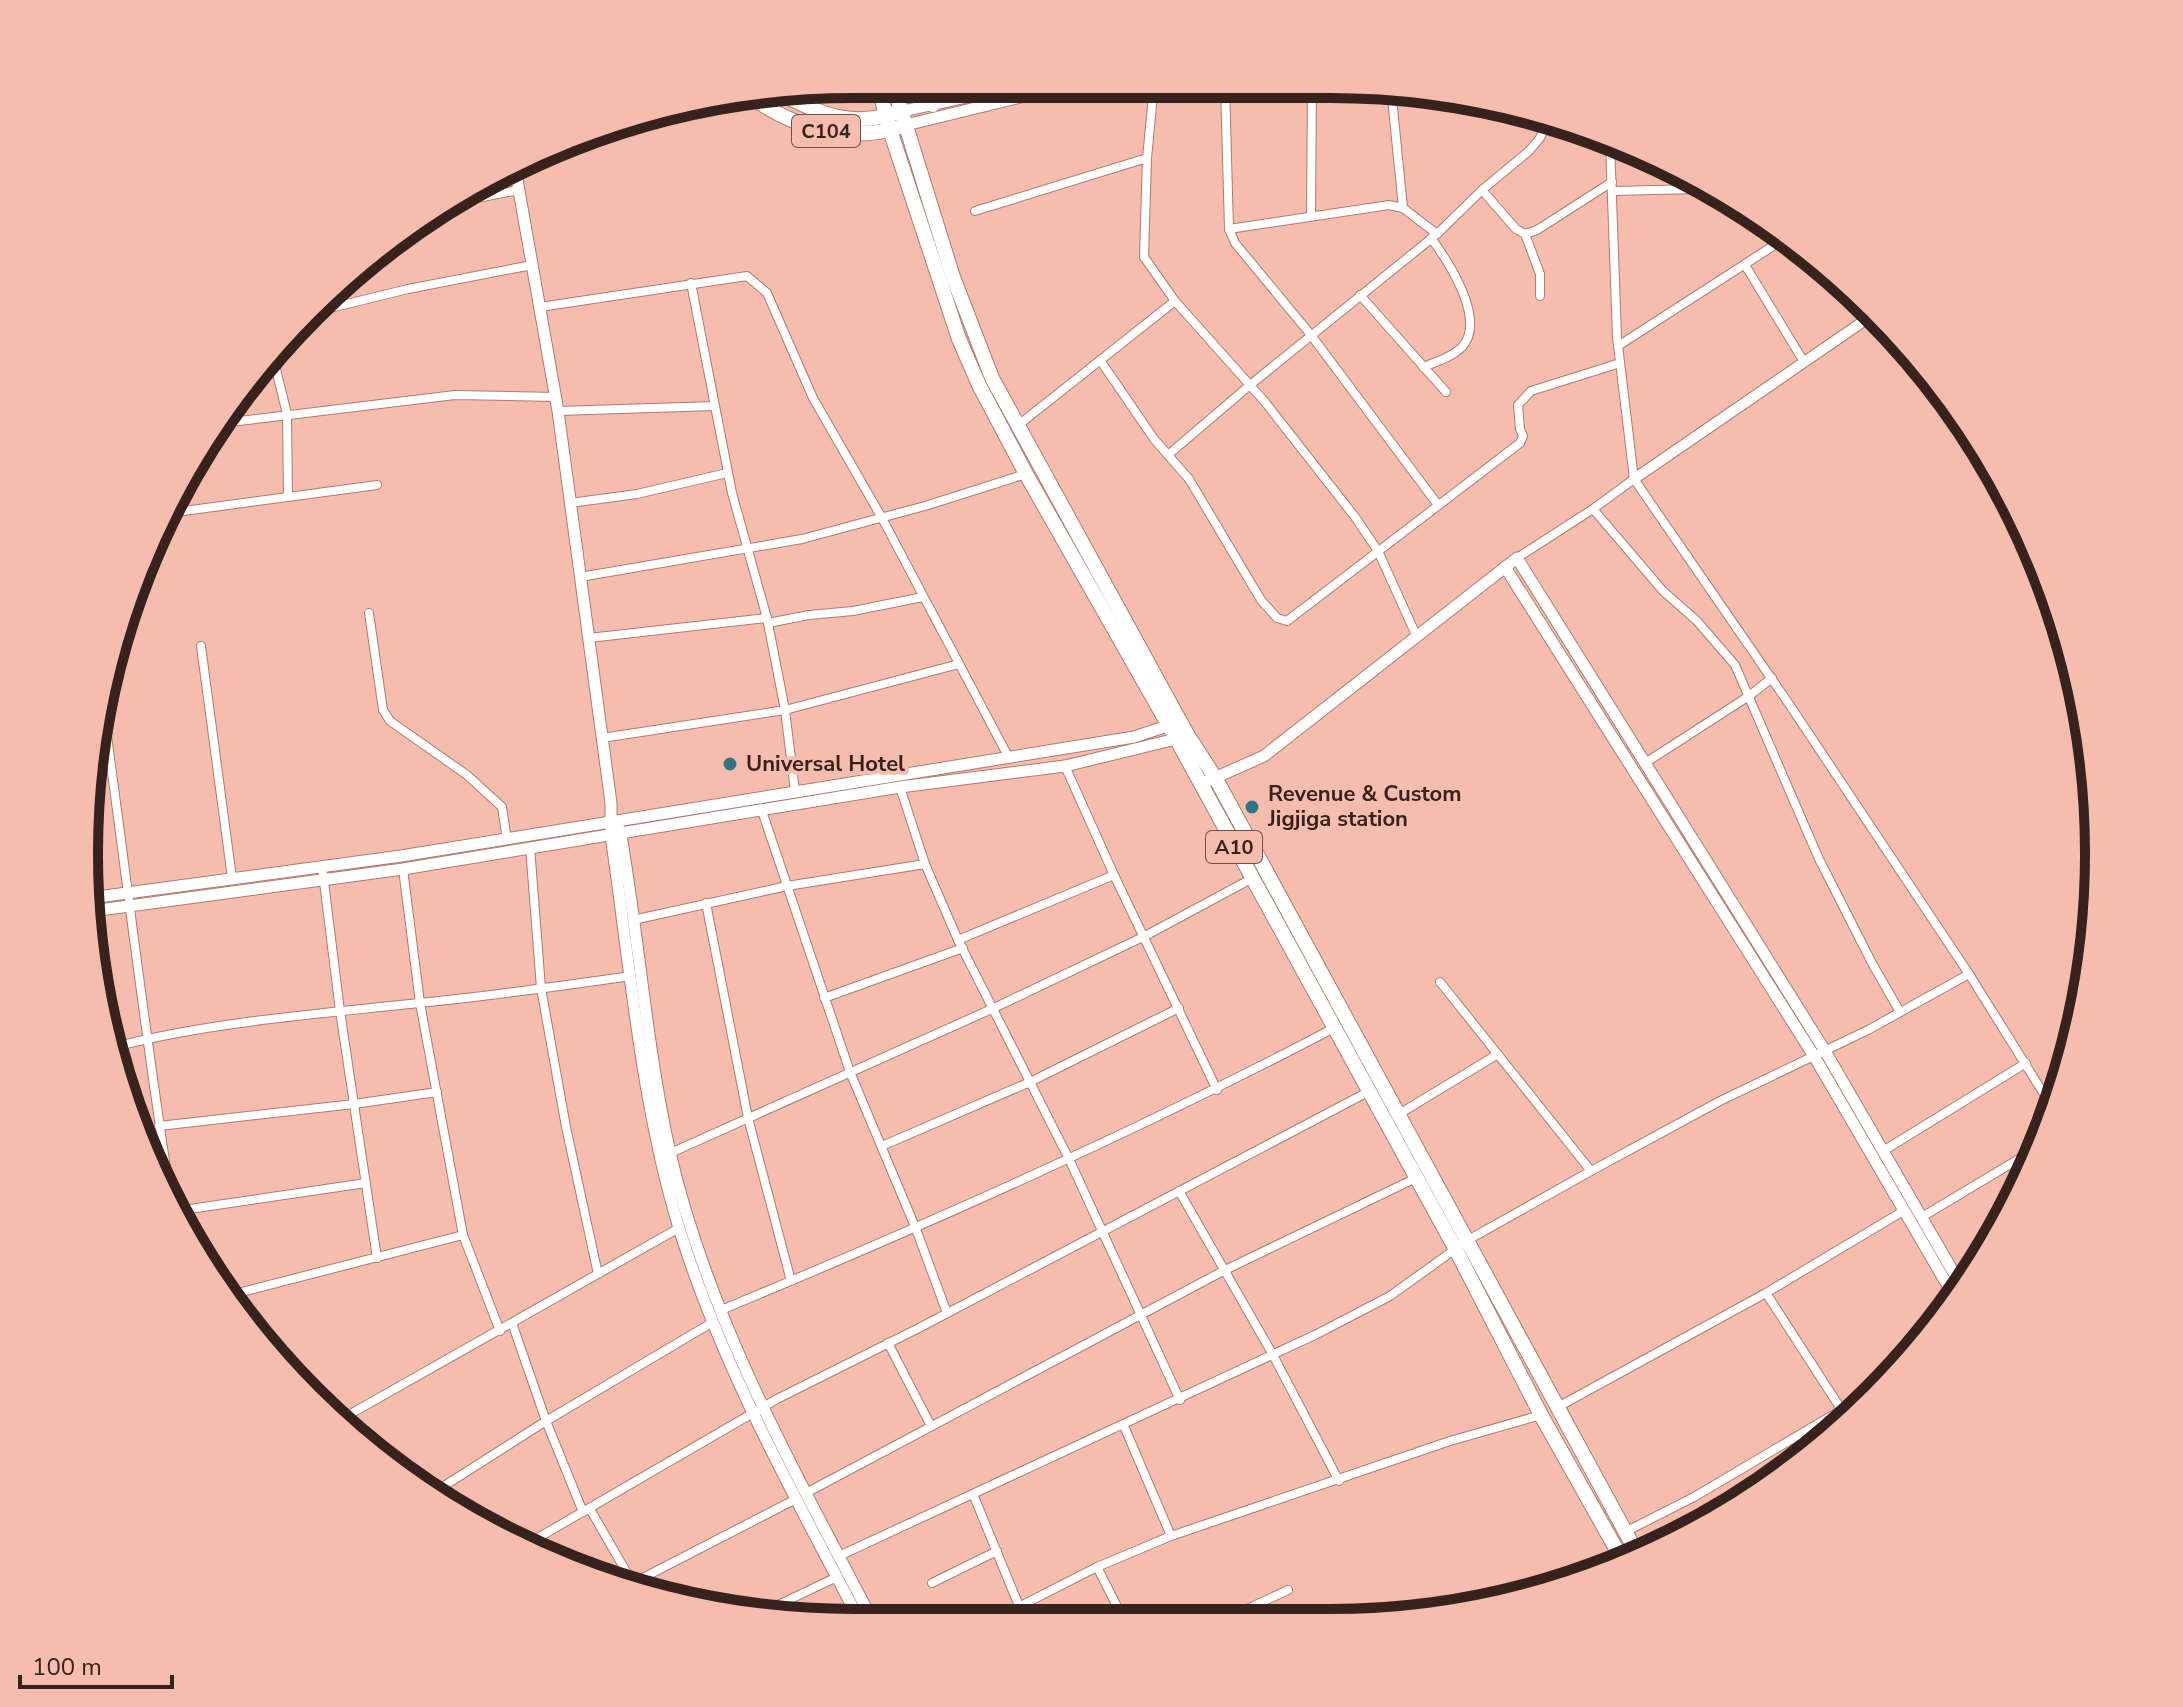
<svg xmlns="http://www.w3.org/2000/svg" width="2183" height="1707" viewBox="0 0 2183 1707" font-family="'Nunito Sans',sans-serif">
  <rect width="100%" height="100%" fill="#f6bdaf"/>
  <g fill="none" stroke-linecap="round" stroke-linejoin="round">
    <defs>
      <g id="minor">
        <path d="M 1154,85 L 1147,158 L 1144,257 L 1175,301 L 1265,402 L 1355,517 L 1378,551 L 1416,635"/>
        <path d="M 1225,85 L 1229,229 L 1235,243 L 1311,335 L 1438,505"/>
        <path d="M 1391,88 L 1403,208"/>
        <path d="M 1610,143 L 1617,337 L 1634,479 L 1789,704 L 1969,974 L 2052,1107"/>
        <path d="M 1482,190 L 1516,229 L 1525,234 L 1537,230 L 1612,182"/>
        <path d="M 1612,191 L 1697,189"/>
        <path d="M 446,204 L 519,190"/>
        <path d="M 975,211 L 1147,158"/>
        <path d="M 1311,216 L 1312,85"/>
        <path d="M 1229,229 L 1389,205 L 1403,208 L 1437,234"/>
        <path d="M 1525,234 L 1540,274 L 1540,296"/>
        <path d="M 1745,265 L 1804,362"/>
        <path d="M 691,283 L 732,493 L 767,618 L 785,710 L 795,791"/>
        <path d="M 1360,295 L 1446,392"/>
        <path d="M 540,307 L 747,276 L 767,293 L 813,398 L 882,518 L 1009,758"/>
        <path d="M 306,314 L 408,289 L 532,265"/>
        <path d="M 1618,346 L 1787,237"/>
        <path d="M 273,357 L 287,414 L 288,496"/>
        <path d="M 1100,360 L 1154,439 L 1189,479 L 1261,600 L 1277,618 L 1287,621 L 1520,443 L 1523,436 L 1520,429 L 1518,405 L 1531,391 L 1620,363"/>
        <path d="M 1423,367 C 1436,362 1452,357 1462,347 C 1487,320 1448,261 1431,238"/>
        <path d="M 558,411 L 715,406"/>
        <path d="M 223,423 L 455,395 L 555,397"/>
        <path d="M 1017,426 L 1175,301"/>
        <path d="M 1168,455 L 1250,385 L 1437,234 L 1482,190 L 1529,151 L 1540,138 L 1548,119"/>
        <path d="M 570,503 L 637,494 L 727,473"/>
        <path d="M 1593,509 L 1634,479"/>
        <path d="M 169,513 L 377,485"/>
        <path d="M 1517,558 L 1593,509 L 1663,591 L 1697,621 L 1735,665 L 1819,859 L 1873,965 L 1900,1012"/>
        <path d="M 580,577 L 802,539 L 925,506 L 1026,474"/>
        <path d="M 369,613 L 383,710 L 390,721 L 467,775 L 502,807 L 507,840"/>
        <path d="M 768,623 L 809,615 L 853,611 L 923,597"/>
        <path d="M 589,638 L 767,618"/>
        <path d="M 201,646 L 232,878"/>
        <path d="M 103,707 C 126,871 145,1036 171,1200"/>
        <path d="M 602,738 L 785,710 L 959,664"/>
        <path d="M 1645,763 L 1749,696 L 1772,678"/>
        <path d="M 1065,766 L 1114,875 L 1217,1090"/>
        <path d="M 900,787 L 925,864 L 958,940 L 1069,1159 L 1180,1400"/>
        <path d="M 762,811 L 850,1072 L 916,1229 L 947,1313"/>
        <path d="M 530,847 L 541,988 L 566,1127 L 598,1274"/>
        <path d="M 322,866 L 340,1011 L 377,1258"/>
        <path d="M 403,869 L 420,1003 L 463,1235 L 500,1331"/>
        <path d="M 706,903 L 748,1118 L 791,1281"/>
        <path d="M 633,920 L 787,886 L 925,864"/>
        <path d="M 958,940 L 1114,875"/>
        <path d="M 1440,982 L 1591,1171"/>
        <path d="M 824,998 L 963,948"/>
        <path d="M 110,1048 C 209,1022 317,1014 419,1003 C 490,996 561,986 631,976"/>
        <path d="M 1399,1114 L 1498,1054"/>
        <path d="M 159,1126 L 354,1104 L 437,1092"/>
        <path d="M 882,1146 L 1030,1082 L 1179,1008"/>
        <path d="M 1883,1151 L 2026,1063"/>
        <path d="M 666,1155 L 994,1008 L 1145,936 L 1251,879"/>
        <path d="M 1179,1191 L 1273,1355 L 1339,1481"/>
        <path d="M 176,1211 L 366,1183"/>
        <path d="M 1922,1217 L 2037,1148"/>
        <path d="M 1766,1293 L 1841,1409"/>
        <path d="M 230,1295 L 463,1235"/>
        <path d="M 719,1311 C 928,1224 1134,1133 1334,1028"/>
        <path d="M 512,1323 L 546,1421 L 583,1512"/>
        <path d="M 888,1343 L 931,1426"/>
        <path d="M 1556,1408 L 1766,1293 L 1905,1210"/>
        <path d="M 338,1421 L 679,1228"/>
        <path d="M 1124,1426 L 1171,1536"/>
        <path d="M 806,1493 L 1225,1270 L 1416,1178"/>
        <path d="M 973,1494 L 1019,1606"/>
        <path d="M 430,1495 L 546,1421 L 713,1322"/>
        <path d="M 590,1509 L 635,1587"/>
        <path d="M 1625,1532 L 1694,1497 L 1877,1389"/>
        <path d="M 524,1546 L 777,1399 L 917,1329 L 1368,1092"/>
        <path d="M 839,1556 L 1317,1334 L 1390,1296 L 1468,1240 L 1591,1171 L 1720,1101 L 1868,1030 L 1969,974"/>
        <path d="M 1097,1567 L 1125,1622"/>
        <path d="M 633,1583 L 796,1499"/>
        <path d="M 932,1583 L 997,1551"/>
        <path d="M 759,1614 L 837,1577"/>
        <path d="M 1088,1622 L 1118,1608"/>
        <path d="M 1219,1622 L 1288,1590"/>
        <path d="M 987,1623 L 1097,1567 L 1171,1536 L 1450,1441 L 1541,1415"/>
      </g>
      <path id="tertiary" d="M 1634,479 L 1874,314"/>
      <g id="secondary">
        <path d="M 903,111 L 1021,85"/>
        <path d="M 906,125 L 1070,85"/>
        <path d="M 515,168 L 558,411 L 611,803 L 611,836 C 630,965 641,1103 679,1228 C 722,1367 794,1495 861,1623"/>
        <path d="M 1505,567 L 1814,1056 L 1955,1298"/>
        <path d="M 1201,784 L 1264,756 L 1517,558 L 1825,1051 L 1962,1287"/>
        <path d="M 620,830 C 639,937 646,1046 670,1153 C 710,1323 794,1470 874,1623"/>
        <path d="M 90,898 L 401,856 L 1134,737 L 1176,723"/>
        <path d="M 92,911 L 403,869 L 900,787 L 1065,766 L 1180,738"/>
      </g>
      <g id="trunk">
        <path d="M 878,84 L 890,130 L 959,339 L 979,385 L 1026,474 L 1177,740 L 1455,1248 L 1541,1415 L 1623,1561"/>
        <path d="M 893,84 L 953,277 L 992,378 L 1187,734 L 1216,779 L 1638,1555"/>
        <path d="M 898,84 L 933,105"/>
        <path d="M 781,94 C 822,114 849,128 895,113"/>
        <path d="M 752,97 C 792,128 851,143 899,127"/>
      </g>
    </defs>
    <!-- minor casing -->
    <use href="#minor" stroke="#af7b6e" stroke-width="10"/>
    <!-- tertiary casing -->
    <use href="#tertiary" stroke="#af7b6e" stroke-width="12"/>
    <!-- secondary casing -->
    <use href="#secondary" stroke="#af7b6e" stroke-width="13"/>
    <!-- trunk casing -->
    <use href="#trunk" stroke="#af7b6e" stroke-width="16"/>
    <!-- minor -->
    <use href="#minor" stroke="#fff" stroke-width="8"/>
    <!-- tertiary -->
    <use href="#tertiary" stroke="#fff" stroke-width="10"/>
    <!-- secondary -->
    <use href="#secondary" stroke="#fff" stroke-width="11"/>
    <!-- trunk -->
    <use href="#trunk" stroke="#fff" stroke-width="14"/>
  </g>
  <!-- markers -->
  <g fill="#317584" stroke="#f6bdaf" stroke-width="3">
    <circle cx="730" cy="764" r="8"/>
    <circle cx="1252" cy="807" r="8"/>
  </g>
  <g text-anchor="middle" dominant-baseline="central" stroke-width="8" stroke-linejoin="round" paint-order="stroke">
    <!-- shield labels -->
    <g fill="#f6bdaf" stroke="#715049" stroke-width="2">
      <rect x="792" y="115" width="68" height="32" rx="6"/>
      <rect x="1206" y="831" width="56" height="32" rx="6"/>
    </g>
    <g font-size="20" font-weight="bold" fill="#38221d">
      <text x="826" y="131">C104</text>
      <text x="1234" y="847">A10</text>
    </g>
    <!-- poi labels -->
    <g font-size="22" font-weight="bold" fill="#38221d" stroke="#f6bdaf" text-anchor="start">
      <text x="746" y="764">Universal Hotel</text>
      <text x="1268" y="794">Revenue &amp; Custom<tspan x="1268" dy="25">Jigjiga station</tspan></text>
    </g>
  </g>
  <!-- crop -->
  <path d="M0 0H2183V1707H0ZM853 98H1330A755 755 0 0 1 2085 853V854A755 755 0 0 1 1330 1609H853A755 755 0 0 1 98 854V853A755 755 0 0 1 853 98Z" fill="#f6bdaf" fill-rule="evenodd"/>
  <path fill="none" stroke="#38221d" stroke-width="10" d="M853 98H1330A755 755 0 0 1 2085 853V854A755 755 0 0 1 1330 1609H853A755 755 0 0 1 98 854V853A755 755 0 0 1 853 98Z"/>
  <!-- scale -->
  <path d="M20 1675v12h152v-12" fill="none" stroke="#38221d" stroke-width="4"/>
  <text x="32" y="1675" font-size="24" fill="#38221d" stroke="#f6bdaf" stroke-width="6" paint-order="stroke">100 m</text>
</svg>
